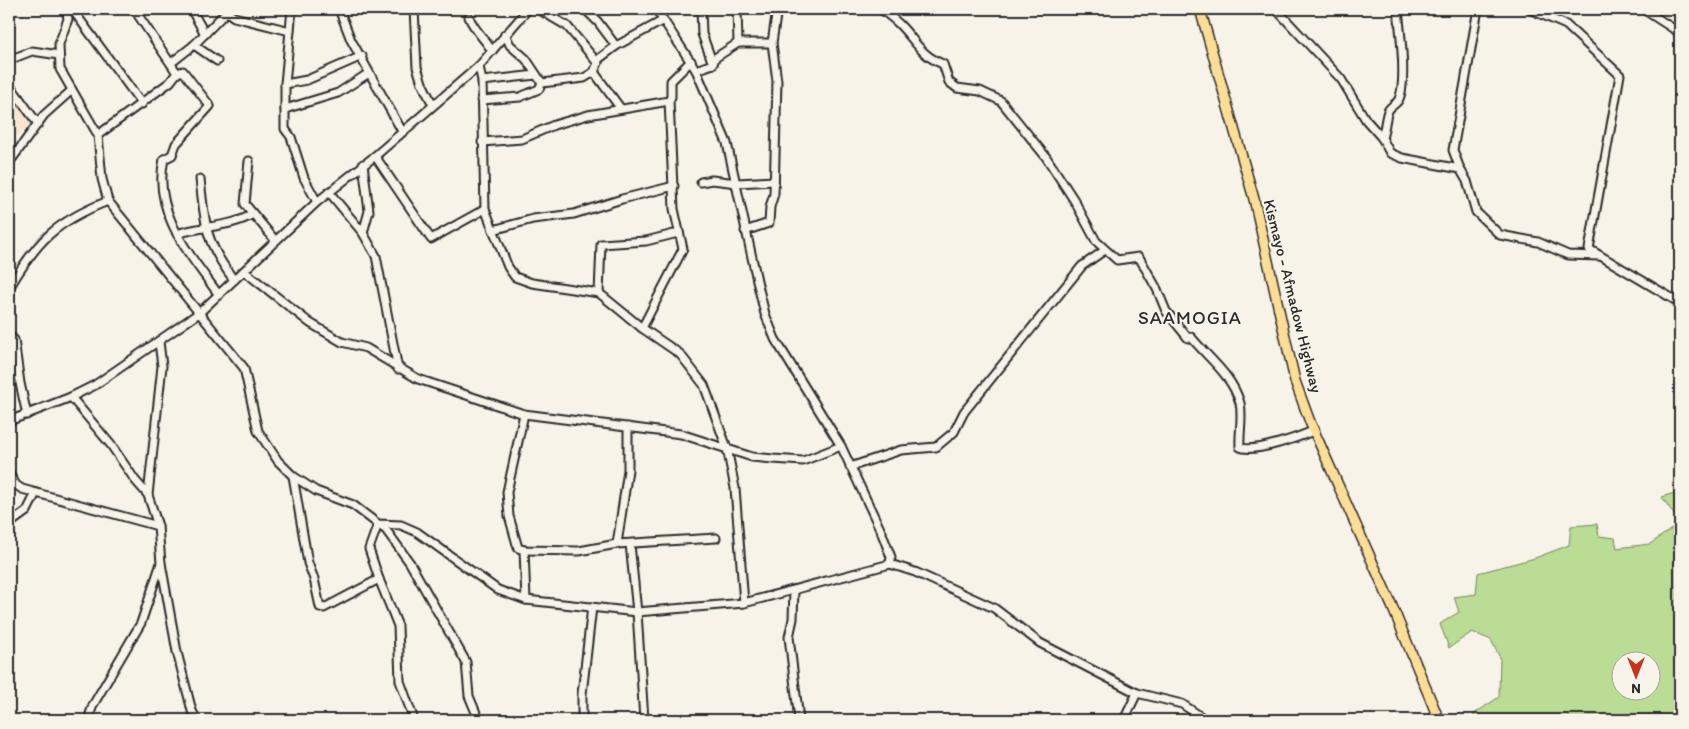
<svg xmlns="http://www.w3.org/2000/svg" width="1689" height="729" viewBox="0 0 1689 729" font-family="Itim,sans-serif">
  <rect width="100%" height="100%" fill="#f7f3e8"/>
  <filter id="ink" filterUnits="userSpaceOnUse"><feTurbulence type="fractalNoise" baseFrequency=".02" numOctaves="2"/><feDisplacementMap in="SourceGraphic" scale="10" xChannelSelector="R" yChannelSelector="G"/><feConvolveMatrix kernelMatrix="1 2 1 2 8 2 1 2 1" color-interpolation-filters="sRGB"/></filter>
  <g filter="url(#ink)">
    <!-- built -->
    <path fill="#f7e6d4" d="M 9,89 L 35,122 L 9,142 Z"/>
    <!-- green -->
    <path fill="#badc95" stroke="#728460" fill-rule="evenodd" d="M 1680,491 L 1680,720 L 1473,720 L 1474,714 L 1499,697 L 1500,658 L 1491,640 L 1472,632 L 1449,648 L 1440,624 L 1459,612 L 1454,597 L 1476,594 L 1478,573 L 1535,558 L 1569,545 L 1571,526 L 1597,524 L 1599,536 L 1615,538 L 1617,548 L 1650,544 L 1680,523 L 1662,497 ZM 1622,662 L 1652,662 L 1652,692 L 1622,692 Z"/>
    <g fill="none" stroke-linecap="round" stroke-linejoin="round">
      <defs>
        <g id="minor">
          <path d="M 66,9 L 68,19 L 59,44 L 60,69 L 98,135 L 102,179 L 108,201 L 244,368 L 258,431 L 278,461 L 293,476 L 316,491 L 353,505 L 378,524 L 401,525 L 417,532 L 498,590 L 526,600 L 637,612 L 744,603 L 890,564 L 915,572 L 994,608 L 1040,643 L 1137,693 L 1182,704 L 1206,720"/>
          <path d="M 134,9 L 177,73 L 183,71 L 210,106 L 176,144 L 172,155 L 164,159 C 152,212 190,255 219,295"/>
          <path d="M 191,9 L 205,34"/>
          <path d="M 292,9 L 285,84 L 285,129 L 291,137 L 304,178 L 317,202"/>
          <path d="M 339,9 L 351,40 L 402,131"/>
          <path d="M 414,9 L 417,67 L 422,83 L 433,105"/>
          <path d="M 538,9 L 567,26 L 596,61"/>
          <path d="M 585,9 L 598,22 L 616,46"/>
          <path d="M 656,9 L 696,70 L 727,143 L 758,285 L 765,314 L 775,339 L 841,446 L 881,531 L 891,557 L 890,564"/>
          <path d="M 737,9 L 738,43"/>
          <path d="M 881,9 C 887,14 894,19 899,24 C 916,41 920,55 943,64 L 949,82 L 957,88 L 980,91 L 1001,101 L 1046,157 L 1074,200 L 1096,241 L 1117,260 L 1139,257 L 1157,289 L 1166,311 L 1188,338 L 1191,337 C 1209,359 1232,375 1240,403 C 1243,417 1239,432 1240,447 C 1253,454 1302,436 1315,430"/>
          <path d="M 1276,9 L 1341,79 L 1366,120 L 1382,138 L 1390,153 L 1402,158 L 1460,169 L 1467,181 L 1476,212 L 1500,235 L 1538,242 L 1568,255 L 1600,256"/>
          <path d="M 1529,9 L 1566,25 L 1620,75 L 1589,249 L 1680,303"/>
          <path d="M 1643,9 L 1680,33"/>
          <path d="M 227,12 L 234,17 L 290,31"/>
          <path d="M 75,13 L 142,104"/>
          <path d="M 469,17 C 474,30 485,39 492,51"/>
          <path d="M 505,34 L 510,45 L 526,59 L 542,83"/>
          <path d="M 194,45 L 217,61"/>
          <path d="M 9,60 L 32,51 L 59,55"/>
          <path d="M 171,63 L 194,45 L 229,9"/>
          <path d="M 713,64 L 715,58 L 738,43 L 772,43"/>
          <path d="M 479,66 L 482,81 L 485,209 L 508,267 L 515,277 L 532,283 L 599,293 L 642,328 L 680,354 L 704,385 L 727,448 L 735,488 L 744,603"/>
          <path d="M 696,70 L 713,64 L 702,34 L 701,9"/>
          <path d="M 482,81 L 536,75"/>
          <path d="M 9,84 L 38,124"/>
          <path d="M 285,84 L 307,80 L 362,56"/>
          <path d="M 482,100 L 520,97 L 539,89 L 542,83 L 584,78 L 594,72"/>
          <path d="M 285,109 L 338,93 L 369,73"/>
          <path d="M 621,109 L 594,72 L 598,63 L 596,61 L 616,46 L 662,21"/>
          <path d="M 98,135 L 170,82 L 177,73"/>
          <path d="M 1382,138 C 1385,129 1385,119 1388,111 C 1390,106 1397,104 1399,99 C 1407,81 1400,30 1398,9"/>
          <path d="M 482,142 L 522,139 L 554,125 L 588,115 L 669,101"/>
          <path d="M 375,156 L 431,239 L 485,209"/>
          <path d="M 249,161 L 245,204 L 275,240"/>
          <path d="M 9,163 L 44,115 L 72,90"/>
          <path d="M 363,164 L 369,211 L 363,233 L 376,256 L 398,369"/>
          <path d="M 1460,169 L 1453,150 L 1478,9"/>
          <path d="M 200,179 C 205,225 205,242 234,280"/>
          <path d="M 701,182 L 712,180 L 737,183 L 774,181"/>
          <path d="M 329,192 L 363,233"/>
          <path d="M 493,230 L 533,219 L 574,214 L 622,199 L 674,186"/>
          <path d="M 745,231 L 769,223 L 770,207 L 774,194 L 777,81 L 772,43 L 777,9"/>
          <path d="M 177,234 C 203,225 230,228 253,214"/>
          <path d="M 244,271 L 310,323 L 342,342 L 366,348 L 418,379 L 524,414 L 681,434 L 752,457 L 773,459 L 803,461 L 841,446"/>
          <path d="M 9,288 C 37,241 55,222 108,201"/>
          <path d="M 599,293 L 601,244 L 646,241 L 678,233"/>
          <path d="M 642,328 L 683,249 L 674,209 L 669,101 L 671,97 L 671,81 L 691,61"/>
          <path d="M 9,335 L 14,340 L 20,383 L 27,415"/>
          <path d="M 159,342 L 162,366 L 148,495 L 158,526 L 161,563 L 177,652 L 192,711 L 197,720"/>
          <path d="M 71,397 L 111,445 L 135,480 L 148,495"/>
          <path d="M 524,414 L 507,492 L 509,516 L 518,548 L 524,550 L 579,551 L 617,544 L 716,538"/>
          <path d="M 9,421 L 71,397 L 95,385 L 199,313 L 317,202 L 375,156 L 479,66 L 528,9"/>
          <path d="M 850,467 L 901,450 L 936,447 L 954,432 L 964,412 L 1082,266 L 1105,250"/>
          <path d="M 9,473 L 16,485 L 22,489 L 158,526"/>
          <path d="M 293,476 L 308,563 L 314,579 L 320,607 L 324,608 L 379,579"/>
          <path d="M 9,524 L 27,511 L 36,493"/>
          <path d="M 617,544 L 628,470 L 628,427"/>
          <path d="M 630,544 L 637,612 L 644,720"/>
          <path d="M 524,550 L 526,600"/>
          <path d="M 794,590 L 793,619 L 789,637 L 799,720"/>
          <path d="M 88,720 L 93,705 L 141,623 L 161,563"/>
          <path d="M 414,720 L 400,681 L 398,626 L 379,579 L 369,549 L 378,524 L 386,530 L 410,563 L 466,662 L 469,696 L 479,720"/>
          <path d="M 582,720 L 582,694 L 592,607"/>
          <path d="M 1124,720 L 1137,693"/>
        </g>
        <path id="major" d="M 1200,9 L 1254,199 L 1295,381 L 1310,422 L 1392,606 L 1439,720"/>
      </defs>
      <!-- minor casing -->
      <use href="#minor" stroke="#2b2b2b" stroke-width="11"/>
      <!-- major casing -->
      <use href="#major" stroke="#2b2b2b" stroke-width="12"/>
      <!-- minor -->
      <use href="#minor" stroke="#f7f3e8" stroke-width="7"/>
      <!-- major -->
      <use href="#major" stroke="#fede96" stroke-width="9"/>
    </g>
  </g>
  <g text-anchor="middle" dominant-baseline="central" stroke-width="4.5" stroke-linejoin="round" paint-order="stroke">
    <!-- street labels -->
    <g font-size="16" fill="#2b2b2b" stroke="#f7f3e8">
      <text transform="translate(1293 296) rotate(76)">Kismayo - Afmadow Highway</text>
    </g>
    <!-- quarter labels -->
    <g font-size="19" letter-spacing="1" fill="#2b2b2b" stroke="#f7f3e8">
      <text x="1190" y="317">SAAMOGIA</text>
    </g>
  </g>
  <!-- margin -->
  <rect width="1689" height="729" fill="none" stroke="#f7f3e8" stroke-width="30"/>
  <rect x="15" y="15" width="1659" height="699" fill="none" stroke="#2b2b2b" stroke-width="2" filter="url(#ink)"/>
  <!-- north arrow -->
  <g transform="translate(1636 676) rotate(180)"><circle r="24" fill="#f7f3e8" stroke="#a5a39c"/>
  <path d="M0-4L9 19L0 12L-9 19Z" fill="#c8321e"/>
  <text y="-8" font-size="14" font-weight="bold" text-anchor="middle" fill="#2b2b2b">N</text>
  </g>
</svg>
